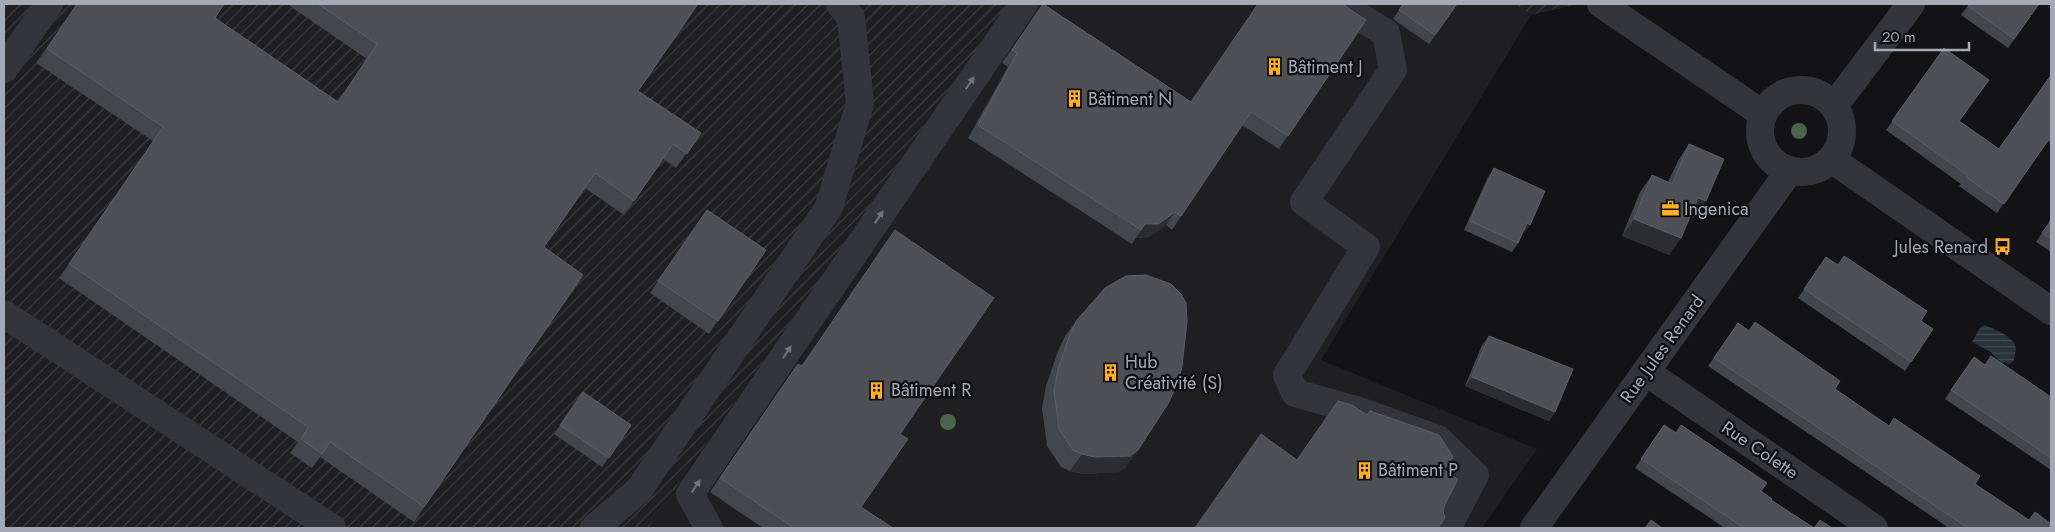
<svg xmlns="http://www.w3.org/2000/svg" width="2055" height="532" viewBox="0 0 2055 532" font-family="Jost,sans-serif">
  <defs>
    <pattern id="industrial-furrows" width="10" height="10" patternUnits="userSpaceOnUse" patternTransform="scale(1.25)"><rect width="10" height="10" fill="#1f1f22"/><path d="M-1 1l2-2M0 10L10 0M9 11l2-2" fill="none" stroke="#3c3d40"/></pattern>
    <pattern id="water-rules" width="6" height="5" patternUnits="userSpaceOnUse" patternTransform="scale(1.25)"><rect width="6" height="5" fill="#283239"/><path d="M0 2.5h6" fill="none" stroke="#444d53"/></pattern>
  </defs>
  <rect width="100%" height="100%" fill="#131315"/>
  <!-- built -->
  <path fill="#1f1f22" d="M 1010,4 L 1515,4 L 1531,15 L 1321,360 L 1537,449 L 1482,528 L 648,528 Z"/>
  <!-- industrial -->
  <g fill="url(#industrial-furrows)">
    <path d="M 4,4 L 1010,4 L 648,528 L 4,528 Z"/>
    <path d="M 1515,4 L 1579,4 L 1531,15 Z"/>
  </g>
  <!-- water -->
  <path fill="url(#water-rules)" d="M 1984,325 C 1994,329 2015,336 2016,349 C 2016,352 2014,358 2014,361 L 2009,364 L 2005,362 L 2001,363 L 1991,352 L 1972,342 L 1980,328 Z"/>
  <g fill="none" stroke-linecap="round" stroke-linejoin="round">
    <!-- minor -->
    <g stroke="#34353a" stroke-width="28">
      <path d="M 1339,4 L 1386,33 L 1393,70 L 1304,202 L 1366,247 L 1287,375 L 1295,393 L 1356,410 L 1438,439 L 1475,475 L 1447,528"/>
      <path d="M 1601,4 L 1763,114"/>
      <path d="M 4,69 L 49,4"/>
      <circle cx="1801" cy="131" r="41"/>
      <path d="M 1834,106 L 1911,4"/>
      <path d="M 1831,159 L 2051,311"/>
      <path d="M 4,314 L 332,528"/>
      <path d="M 1646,372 L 1874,528"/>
      <path d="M 594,528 L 639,490 L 829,207 L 860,103 L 851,18 L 840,4"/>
      <path d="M 709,528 L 690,494 L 1024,4"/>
      <path d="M 1534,528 L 1790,170"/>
    </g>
  </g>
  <!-- trees -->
  <g fill="#4b624d">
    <circle cx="1799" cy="131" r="8"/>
    <circle cx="948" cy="422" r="8"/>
  </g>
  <!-- wall -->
  <g fill="#43464a">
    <path d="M 77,4 L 215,18 L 338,102 L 367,59 L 287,4 L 698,4 L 638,91 L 701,133 L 676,168 L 663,159 L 624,215 L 585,188 L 544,247 L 583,275 L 414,522 L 320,457 L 312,468 L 290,453 L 298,442 L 59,278 L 153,141 L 36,63 Z"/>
    <path d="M 1043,4 L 1191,102 L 1366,20 L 1279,149 L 1242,125 L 1172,230 L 1166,225 L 1149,237 L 1136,238 L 1132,244 L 968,138 L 1008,67 L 1002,63 Z"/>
    <path d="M 1403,4 L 1457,4 L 1429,44 L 1393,19 Z"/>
    <path d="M 1969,4 L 2039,4 L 2008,48 L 1961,15 Z"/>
    <path d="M 1944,48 L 1959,121 L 1999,149 L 2051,75 L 2051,143 L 2048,141 L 1997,213 L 1959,186 L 1961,184 L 1886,130 Z"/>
    <path d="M 1689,144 L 1694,218 L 1690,216 L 1681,238 L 1669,255 L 1622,236 L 1640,192 L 1652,175 L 1668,182 L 1678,161 Z"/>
    <path d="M 1494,168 L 1524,233 L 1523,233 L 1518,243 L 1512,252 L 1464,230 L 1488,177 Z"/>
    <path d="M 707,210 L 766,250 L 709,334 L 650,293 Z"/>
    <path d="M 2051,220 L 2051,252 L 2036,242 Z"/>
    <path d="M 1826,257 L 1933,329 L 1905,371 L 1798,298 Z"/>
    <path d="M 1077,320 L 1126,467 L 1118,472 L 1083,474 L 1070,471 L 1061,467 L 1047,446 L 1042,408 L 1046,386 L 1058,351 L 1065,336 Z"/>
    <path d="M 1738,323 L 1975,484 L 2029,520 L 2050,522 L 2051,520 L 2051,528 L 1949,528 L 1708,366 Z"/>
    <path d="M 1489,336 L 1555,412 L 1549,421 L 1465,386 L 1482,345 Z"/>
    <path d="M 1991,356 L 2051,397 L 2051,470 L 1945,399 L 1974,357 L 1985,365 Z"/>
    <path d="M 798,364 L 900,434 L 861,507 L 893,528 L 763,528 L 710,492 Z"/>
    <path d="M 583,392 L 631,425 L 602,467 L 554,434 Z"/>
    <path d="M 1664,425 L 1761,491 L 1771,500 L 1814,528 L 1832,528 L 1725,528 L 1635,468 Z"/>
  </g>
  <!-- shaded-wall -->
  <g fill="#2c2d30">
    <path d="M 1698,198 L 1706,201 L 1694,218 L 1687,214 Z"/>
    <path d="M 1175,212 L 1166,225 L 1149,237 L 1136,238 L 1145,224 Z"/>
    <path d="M 1634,219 L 1681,238 L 1669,255 L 1622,236 Z"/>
    <path d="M 1527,223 L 1530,225 L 1524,233 L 1521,232 Z"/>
    <path d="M 1472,377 L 1555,412 L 1549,421 L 1465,386 Z"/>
    <path d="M 1138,450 L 1126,467 L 1118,472 L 1083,474 L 1070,471 L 1082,454 Z"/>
  </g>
  <!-- building -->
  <g fill="#4e5056" stroke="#5b5e65">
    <path d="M 77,4 L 224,4 L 215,18 L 338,102 L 377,44 L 318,4 L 698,4 L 638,91 L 701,133 L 687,154 L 673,144 L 634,201 L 595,173 L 544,247 L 583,275 L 424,507 L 330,442 L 322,454 L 301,439 L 308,427 L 69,264 L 163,127 L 47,49 Z"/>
    <path d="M 1043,4 L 1191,102 L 1258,4 L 1342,4 L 1366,20 L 1288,136 L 1251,112 L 1181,216 L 1175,212 L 1158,224 L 1145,224 L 1141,230 L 978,125 L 1017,53 L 1012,50 Z"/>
    <path d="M 1403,4 L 1457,4 L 1435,35 L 1399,10 Z"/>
    <path d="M 1969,4 L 2039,4 L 2014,39 L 1968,6 Z"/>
    <path d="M 1944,48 L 1989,80 L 1959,121 L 1999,149 L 2051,75 L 2051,136 L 2004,204 L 1966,177 L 1967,175 L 1892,121 Z"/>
    <path d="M 1689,144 L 1724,159 L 1706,201 L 1698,198 L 1681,238 L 1634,219 L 1652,175 L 1672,184 Z"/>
    <path d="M 1494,168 L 1545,191 L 1530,225 L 1527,223 L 1518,243 L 1470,221 Z"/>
    <path d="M 707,210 L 766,250 L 718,321 L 658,281 Z"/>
    <path d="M 2051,220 L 2051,239 L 2042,233 Z"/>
    <path d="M 895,230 L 994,298 L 900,434 L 908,439 L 861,507 L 893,528 L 794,528 L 720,478 L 798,364 L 802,366 Z"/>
    <path d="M 1844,256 L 1927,311 L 1921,321 L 1933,329 L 1911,362 L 1804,289 L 1826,257 L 1838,265 Z"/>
    <path d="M 1146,275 L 1171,284 L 1181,294 L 1186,303 L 1187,321 L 1182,367 L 1178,381 L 1169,402 L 1138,450 L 1130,456 L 1095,457 L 1082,454 L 1073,450 L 1059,429 L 1054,391 L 1058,369 L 1070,334 L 1077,320 L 1105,288 L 1126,276 Z"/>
    <path d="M 1755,322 L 1840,381 L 1835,389 L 1889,426 L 1894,418 L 1980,476 L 1975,484 L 2029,520 L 2035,512 L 2050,523 L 2051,521 L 2051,528 L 1968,528 L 1714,358 L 1738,323 L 1749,331 Z"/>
    <path d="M 1489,336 L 1573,369 L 1555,412 L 1472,377 Z"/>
    <path d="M 1991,356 L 2051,397 L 2051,458 L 1951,390 L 1974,357 L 1985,365 Z"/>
    <path d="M 583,392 L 631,425 L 609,458 L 560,425 Z"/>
    <path d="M 1338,401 L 1352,405 L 1367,415 L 1370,411 L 1439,435 L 1453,457 L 1444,470 L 1458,479 L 1445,504 L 1443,511 L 1445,518 L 1438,528 L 1195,528 L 1261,434 L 1297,460 Z"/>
    <path d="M 1664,425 L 1676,433 L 1681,425 L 1767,483 L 1761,491 L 1772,499 L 1771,500 L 1814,528 L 1820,520 L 1832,528 L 1744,528 L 1641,459 Z"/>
    <path d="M 1651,520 L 1662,528 L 1645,528 Z"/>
  </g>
  <!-- one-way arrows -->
  <defs><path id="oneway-solid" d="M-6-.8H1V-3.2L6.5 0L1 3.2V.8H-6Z" transform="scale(1.25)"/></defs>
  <g fill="#71757e">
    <use href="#oneway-solid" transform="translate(970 83) rotate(-56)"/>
    <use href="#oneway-solid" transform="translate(879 217) rotate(-56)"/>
    <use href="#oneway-solid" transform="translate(787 352) rotate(-56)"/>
    <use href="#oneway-solid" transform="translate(696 486) rotate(-56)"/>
  </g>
  <!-- icons -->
  <defs>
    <symbol id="building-bare" viewBox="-9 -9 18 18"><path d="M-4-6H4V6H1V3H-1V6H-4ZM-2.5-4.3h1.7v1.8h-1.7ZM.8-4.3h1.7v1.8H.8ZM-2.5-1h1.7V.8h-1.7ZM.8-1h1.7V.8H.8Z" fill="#ffb021" stroke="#0e0e10" stroke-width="2.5" paint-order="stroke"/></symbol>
    <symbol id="office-bare" viewBox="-9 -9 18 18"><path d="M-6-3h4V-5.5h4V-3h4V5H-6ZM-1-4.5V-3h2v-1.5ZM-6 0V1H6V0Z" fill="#ffb021" stroke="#0e0e10" stroke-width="2.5" paint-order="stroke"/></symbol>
    <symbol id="bus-bare" viewBox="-9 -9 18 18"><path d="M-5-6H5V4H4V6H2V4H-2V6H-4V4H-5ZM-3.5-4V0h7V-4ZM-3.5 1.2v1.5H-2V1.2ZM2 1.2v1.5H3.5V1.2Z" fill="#ffb021" stroke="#0e0e10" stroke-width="2.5" paint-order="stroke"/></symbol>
  </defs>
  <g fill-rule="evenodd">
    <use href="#building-bare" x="1262" y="54" width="25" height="25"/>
    <use href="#building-bare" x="1062" y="86" width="25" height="25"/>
    <use href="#office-bare" x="1658" y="196" width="25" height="25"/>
    <use href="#bus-bare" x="1990" y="234" width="25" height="25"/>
    <use href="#building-bare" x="1098" y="360" width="25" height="25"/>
    <use href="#building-bare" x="864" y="378" width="25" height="25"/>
    <use href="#building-bare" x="1352" y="458" width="25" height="25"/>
  </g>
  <g text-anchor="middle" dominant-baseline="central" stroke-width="4.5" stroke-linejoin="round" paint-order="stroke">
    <!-- poi labels -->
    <g font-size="18" fill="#a3aab6" stroke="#0e0e10" text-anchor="start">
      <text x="1288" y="67">Bâtiment J</text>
      <text x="1088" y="99">Bâtiment N</text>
      <text x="1684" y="209">Ingenica</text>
      <text x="1988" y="247" text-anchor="end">Jules Renard</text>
      <text x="1125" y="362">Hub<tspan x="1125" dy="21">Créativité (S)</tspan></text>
      <text x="891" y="390">Bâtiment R</text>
      <text x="1378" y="470">Bâtiment P</text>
    </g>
    <!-- street labels -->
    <g font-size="18" fill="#a3aab6" stroke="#0e0e10">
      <text transform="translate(1662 349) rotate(-54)">Rue Jules Renard</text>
      <text transform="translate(1760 450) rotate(34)">Rue Colette</text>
    </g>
  </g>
  <!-- border -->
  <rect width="2055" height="532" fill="none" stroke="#a3aab6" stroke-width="10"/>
  <!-- scale -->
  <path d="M1875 42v8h94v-8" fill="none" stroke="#a3aab6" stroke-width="2.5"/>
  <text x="1882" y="42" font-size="15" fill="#a3aab6" stroke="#0e0e10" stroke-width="4" paint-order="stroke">20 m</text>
</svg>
